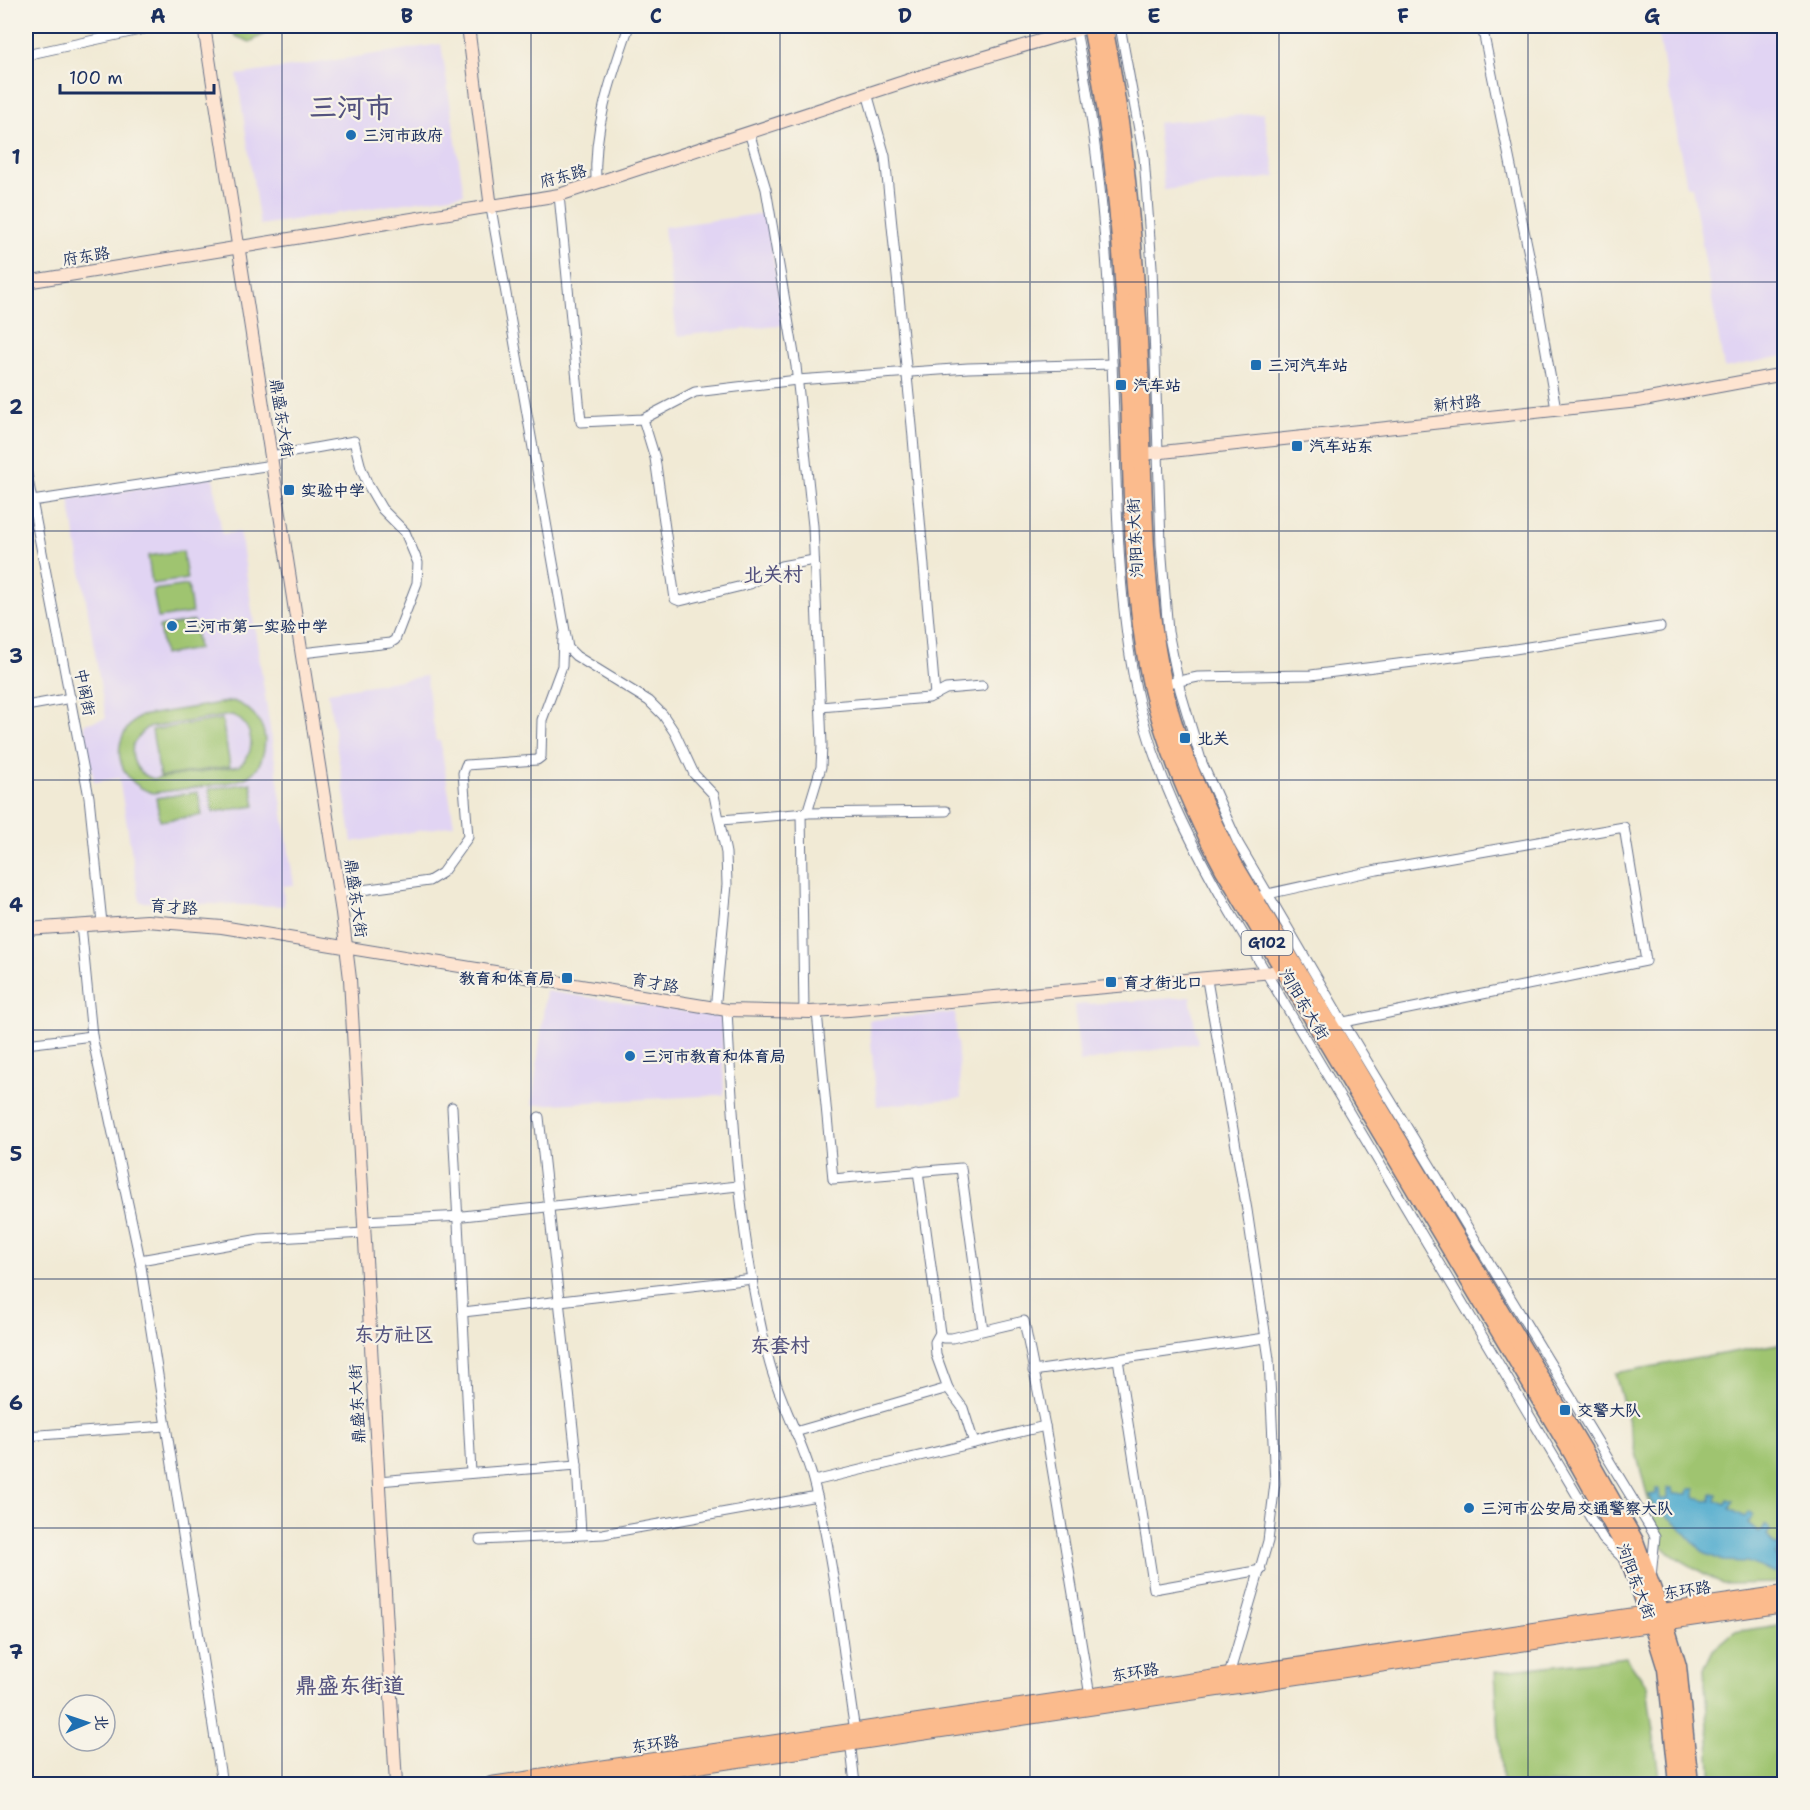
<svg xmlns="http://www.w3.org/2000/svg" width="1810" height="1810" viewBox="0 0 1810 1810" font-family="'Shantell Sans','LXGW WenKai TC',sans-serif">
  <rect width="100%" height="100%" fill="#f7f3e8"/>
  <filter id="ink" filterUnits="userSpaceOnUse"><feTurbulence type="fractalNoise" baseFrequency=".0167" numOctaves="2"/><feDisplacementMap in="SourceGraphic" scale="12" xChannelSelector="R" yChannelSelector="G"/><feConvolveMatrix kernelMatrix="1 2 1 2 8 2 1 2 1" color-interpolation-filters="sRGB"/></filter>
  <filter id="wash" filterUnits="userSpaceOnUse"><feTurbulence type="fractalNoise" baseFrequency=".008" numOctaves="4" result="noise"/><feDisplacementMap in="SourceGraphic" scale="24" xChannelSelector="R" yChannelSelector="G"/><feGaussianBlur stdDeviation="1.35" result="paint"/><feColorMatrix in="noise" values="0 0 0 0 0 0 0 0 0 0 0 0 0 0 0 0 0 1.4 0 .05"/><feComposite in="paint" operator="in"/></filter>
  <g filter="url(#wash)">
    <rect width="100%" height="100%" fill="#f1ead5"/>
    <!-- built -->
    <g fill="#e1d4f3">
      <path d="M 1657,26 L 1784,26 L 1784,356 L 1724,368 L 1692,187 L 1687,187 Z"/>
      <path d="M 441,44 L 464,194 L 260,225 L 237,75 Z"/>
      <path d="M 1263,113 L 1276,177 L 1164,190 L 1157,123 Z"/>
      <path d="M 766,213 L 784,325 L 677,336 L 664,227 Z"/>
      <path d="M 213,477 L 222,534 L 240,532 L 294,885 L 283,886 L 284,906 L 140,902 L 119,778 L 94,782 L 84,724 L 106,718 L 69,499 Z"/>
      <path d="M 426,676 L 436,741 L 440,740 L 454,825 L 352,842 L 328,692 Z"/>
      <path d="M 546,991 L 722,1017 L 724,1095 L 532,1105 Z"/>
      <path d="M 1190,997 L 1198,1043 L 1080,1062 L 1074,1005 Z"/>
      <path d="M 955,1013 L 961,1098 L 877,1106 L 869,1020 Z"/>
    </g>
    <!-- green -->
    <g fill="#9fc46f" stroke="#5d7a66" stroke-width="1.5" fill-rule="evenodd">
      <path d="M 231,26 L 267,26 L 263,35 L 250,42 L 235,36 Z"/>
      <path d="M 183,551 L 187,579 L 152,584 L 148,556 Z"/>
      <path d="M 188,585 L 192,613 L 158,618 L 153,590 Z"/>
      <path d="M 194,621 L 198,649 L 164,655 L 159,627 Z"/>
      <path d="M 233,701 C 248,707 260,717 264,733 C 267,749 261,771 245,778 C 230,785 173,790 153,793 C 115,782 107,737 141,716 ZM 232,715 C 253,724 258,751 239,766 L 154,779 C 137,774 130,761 133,744 L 146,728 Z"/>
      <path d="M 222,719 L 230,766 L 160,777 L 152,730 Z"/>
      <path d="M 251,783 L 255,806 L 213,812 L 209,789 Z"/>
      <path d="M 198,792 L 202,815 L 160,821 L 156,798 Z"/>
      <path d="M 1784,1343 L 1784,1583 L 1722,1584 L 1672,1555 L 1660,1544 L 1615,1373 Z"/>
      <path d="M 1784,1624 L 1784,1784 L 1712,1784 L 1704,1669 L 1713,1650 L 1734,1632 Z"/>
      <path d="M 1626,1657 L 1647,1686 L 1660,1784 L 1502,1784 L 1495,1672 Z"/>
    </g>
    <!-- water -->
    <path fill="#50abce" stroke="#366d96" stroke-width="1.5" d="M 1668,1488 L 1672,1488 L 1673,1494 L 1688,1494 L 1689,1489 L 1695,1489 L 1695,1497 L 1711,1501 L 1712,1494 L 1717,1495 L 1716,1501 L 1726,1504 L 1728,1499 L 1733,1501 L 1730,1509 L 1745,1517 L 1750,1512 L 1754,1515 L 1748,1523 L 1759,1532 L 1765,1525 L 1770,1530 L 1767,1535 L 1777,1547 L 1781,1544 L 1784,1548 L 1775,1554 L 1779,1559 L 1783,1558 L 1784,1566 L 1776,1573 L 1747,1562 L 1723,1561 L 1704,1553 L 1678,1525 L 1653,1504 L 1649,1495 L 1656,1494 L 1656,1489 L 1659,1489 L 1660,1499 L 1668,1499 Z"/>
  </g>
  <g filter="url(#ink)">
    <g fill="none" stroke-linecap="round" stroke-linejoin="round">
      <defs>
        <g id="street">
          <path d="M 1075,26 C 1100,146 1109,266 1113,389 C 1117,489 1116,591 1136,689 C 1152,769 1190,842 1230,912 L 1603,1539 L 1626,1561"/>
          <path d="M 1120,26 L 1144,157 L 1152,267 L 1161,545 L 1168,632 L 1180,690 L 1202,763 L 1238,843 L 1337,1012 L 1655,1536 L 1651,1577"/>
          <path d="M 1482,26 L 1531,264 L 1556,409"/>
          <path d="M 26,55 L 158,26"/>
          <path d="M 867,93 L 885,156 L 912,426 L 935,695"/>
          <path d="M 749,132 L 766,189 L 796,366 L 813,526 L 822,745 L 821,767 L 807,813"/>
          <path d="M 596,184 C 593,128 611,78 629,26"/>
          <path d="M 559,195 L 581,422 L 643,419 L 695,392 L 797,380 L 968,368 L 1112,364"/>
          <path d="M 491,208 L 568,648 L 576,656 L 649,701 L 663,715 L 675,733 L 694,774 L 714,795 L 726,853 L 727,885 L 715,1010"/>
          <path d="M 643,419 L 655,458 L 675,599 L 680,601 L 750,584 L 781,566 L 814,560"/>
          <path d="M 271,456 L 354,441 L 361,468 L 368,485 L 382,509 L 405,532 L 418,563 L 417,583 L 395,640 L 390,643 L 302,653"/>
          <path d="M 26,469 L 89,797 L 102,923"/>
          <path d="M 32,501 L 272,465"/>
          <path d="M 1174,682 L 1198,677 L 1311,675 L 1508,650 L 1660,627"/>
          <path d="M 26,706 L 71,698"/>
          <path d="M 820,707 L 929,698 L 946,689 L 982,686"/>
          <path d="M 801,813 L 804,1012"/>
          <path d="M 721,820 L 807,813 L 946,811"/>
          <path d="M 339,893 L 429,881 L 442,873 L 468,837 L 463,773 L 466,765 L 537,760 L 541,757 L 542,720 L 562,666 L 563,636"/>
          <path d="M 1263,895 L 1377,870 L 1624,827 L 1646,961 L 1339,1023"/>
          <path d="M 81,925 L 92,1036 L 140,1260 L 222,1784"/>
          <path d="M 1207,980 L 1247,1210 L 1269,1359 L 1275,1483 L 1268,1541 L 1229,1675"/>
          <path d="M 727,1010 C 733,1127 740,1244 768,1357 C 778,1400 802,1438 813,1480 C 835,1562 842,1648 855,1731"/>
          <path d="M 817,1012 L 833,1179 L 961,1168 L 983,1330"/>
          <path d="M 26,1044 L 92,1036"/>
          <path d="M 452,1107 L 471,1473"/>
          <path d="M 539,1117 L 577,1465 L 581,1533"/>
          <path d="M 918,1171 L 940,1333 L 943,1338 L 952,1338 L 1024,1321 L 1045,1426 L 1090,1696"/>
          <path d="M 363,1221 L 463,1216 L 738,1186"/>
          <path d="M 140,1260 L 260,1239 L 364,1233"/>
          <path d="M 463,1312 L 753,1279"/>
          <path d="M 940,1333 L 935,1342 L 936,1355 L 948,1388 L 963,1408 L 974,1443"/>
          <path d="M 1118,1359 L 1154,1589 L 1261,1570"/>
          <path d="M 1033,1371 L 1265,1338"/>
          <path d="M 795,1432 L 948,1388"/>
          <path d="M 26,1436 L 166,1426"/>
          <path d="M 378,1481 L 577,1465"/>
          <path d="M 814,1481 L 1045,1426"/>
          <path d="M 480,1540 L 603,1534 L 817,1496"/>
          <path d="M 850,1740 L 855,1784"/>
        </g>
        <g id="secondary">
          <path d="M 204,26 L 342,913 L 350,979 L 396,1784"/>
          <path d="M 468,26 L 491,208"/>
          <path d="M 26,282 L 559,195 L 931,73 L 1091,26"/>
          <path d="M 1134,455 L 1638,401 L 1784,374"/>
          <path d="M 26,929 L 147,921 L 222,927 L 727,1010 L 810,1012 L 849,1010 L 1284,971"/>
        </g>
        <g id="primary">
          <path d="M 491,1784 L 1784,1593"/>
          <path d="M 577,1784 L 1784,1605"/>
        </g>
        <g id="highway">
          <path d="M 1091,26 C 1114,140 1123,255 1128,372 C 1133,477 1129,586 1152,689 C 1167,753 1193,812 1224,870 L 1573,1455 L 1624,1546 L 1652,1624 L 1666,1669 L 1678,1784"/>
          <path d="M 1104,26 C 1125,130 1134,234 1139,340 C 1145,463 1138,594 1171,714 C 1186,766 1209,816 1234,864 L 1583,1449 L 1635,1541 L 1665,1623 L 1678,1666 L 1690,1784"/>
        </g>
      </defs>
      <!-- street casing -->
      <use href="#street" stroke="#667088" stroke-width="11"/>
      <!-- secondary casing -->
      <use href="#secondary" stroke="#667088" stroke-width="14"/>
      <!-- primary casing -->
      <use href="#primary" stroke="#667088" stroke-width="16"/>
      <!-- highway casing -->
      <use href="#highway" stroke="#667088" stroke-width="19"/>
      <!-- street -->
      <use href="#street" stroke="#fff" stroke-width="9"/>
      <!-- secondary -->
      <use href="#secondary" stroke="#fde4d1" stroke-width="12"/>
      <!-- primary -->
      <use href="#primary" stroke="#fbbb8d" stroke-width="14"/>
      <!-- highway -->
      <use href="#highway" stroke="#fbbb8d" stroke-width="16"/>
    </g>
  </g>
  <!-- grid -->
  <path fill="none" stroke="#1b2f5e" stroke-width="1.5" stroke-opacity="0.55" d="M 282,26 L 282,1784M 531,26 L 531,1784M 780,26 L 780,1784M 1030,26 L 1030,1784M 1279,26 L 1279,1784M 1528,26 L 1528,1784M 26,282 L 1784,282M 26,531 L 1784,531M 26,780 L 1784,780M 26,1030 L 1784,1030M 26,1279 L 1784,1279M 26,1528 L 1784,1528"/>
  <!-- markers -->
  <g fill="#1f6fb2" stroke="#f7f3e8" stroke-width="2">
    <circle cx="351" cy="135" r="6"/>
    <rect x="1250" y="359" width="12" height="12" rx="3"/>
    <rect x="1115" y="379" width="12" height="12" rx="3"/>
    <rect x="1291" y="440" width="12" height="12" rx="3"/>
    <rect x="283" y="484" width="12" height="12" rx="3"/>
    <circle cx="172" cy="626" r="6"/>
    <rect x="1179" y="732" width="12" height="12" rx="3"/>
    <rect x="561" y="972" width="12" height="12" rx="3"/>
    <rect x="1105" y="976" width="12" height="12" rx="3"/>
    <circle cx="630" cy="1056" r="6"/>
    <rect x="1559" y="1404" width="12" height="12" rx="3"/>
    <circle cx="1469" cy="1508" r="6"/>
  </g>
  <g text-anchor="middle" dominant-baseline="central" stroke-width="4.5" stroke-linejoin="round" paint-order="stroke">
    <!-- shield labels -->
    <rect fill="#f7f3e8" stroke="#5d6a87" stroke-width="1.5" x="1241.5" y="931" width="51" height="24" rx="4.5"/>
    <g font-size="15" font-weight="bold" fill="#1b2f5e">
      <text x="1267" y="943">G102</text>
    </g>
    <!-- poi labels -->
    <g font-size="16" font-weight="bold" fill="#1b2f5e" stroke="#f7f3e8" text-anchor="start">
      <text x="363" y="135">三河市政府</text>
      <text x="1268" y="365">三河汽车站</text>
      <text x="1133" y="385">汽车站</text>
      <text x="1309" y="446">汽车站东</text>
      <text x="301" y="490">实验中学</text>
      <text x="184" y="626">三河市第一实验中学</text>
      <text x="1197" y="738">北关</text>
      <text x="555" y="978" text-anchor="end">教育和体育局</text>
      <text x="1123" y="982">育才街北口</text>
      <text x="642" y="1056">三河市教育和体育局</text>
      <text x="1577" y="1410">交警大队</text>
      <text x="1481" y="1508">三河市公安局交通警察大队</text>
    </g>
    <!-- street labels -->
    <g font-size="16" fill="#1b2f5e" stroke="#f7f3e8">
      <text transform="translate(563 176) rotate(-15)">府东路</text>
      <text transform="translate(86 256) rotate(-9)">府东路</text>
      <text transform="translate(1457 403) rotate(-6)">新村路</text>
      <text transform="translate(282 418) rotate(81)">鼎盛东大街</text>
      <text transform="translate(1135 538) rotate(-93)">泃阳东大街</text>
      <text transform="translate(85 692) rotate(79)">中阁街</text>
      <text transform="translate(356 898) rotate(82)">鼎盛东大街</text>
      <text transform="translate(174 907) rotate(4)">育才路</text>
      <text transform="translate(655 983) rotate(10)">育才路</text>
      <text transform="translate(1304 1004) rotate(59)">泃阳东大街</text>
      <text transform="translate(357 1404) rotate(-93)">鼎盛东大街</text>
      <text transform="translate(1636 1581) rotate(69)">泃阳东大街</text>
      <text transform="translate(1687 1590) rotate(-8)">东环路</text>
      <text transform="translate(1135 1672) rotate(-9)">东环路</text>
      <text transform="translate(655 1744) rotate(-8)">东环路</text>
    </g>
    <!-- quarter labels -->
    <g font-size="20" font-weight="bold" fill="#54537f" stroke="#f7f3e8">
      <text x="773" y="574">北关村</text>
      <text x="394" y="1334">东方社区</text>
      <text x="780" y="1345">东套村</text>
    </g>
    <!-- district labels -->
    <g font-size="22" font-weight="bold" fill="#54537f" stroke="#f7f3e8">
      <text x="350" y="1685">鼎盛东街道</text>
    </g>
    <!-- town labels -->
    <g font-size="28" font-weight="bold" fill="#54537f" stroke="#f7f3e8">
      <text x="351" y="107">三河市</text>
    </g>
  </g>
  <!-- margin -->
  <rect width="1810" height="1810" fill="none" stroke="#f7f3e8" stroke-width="66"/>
  <!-- north arrow -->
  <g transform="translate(87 1723) rotate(88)"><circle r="28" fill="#f7f3e8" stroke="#9fa5b1" stroke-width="1.5"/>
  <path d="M0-4.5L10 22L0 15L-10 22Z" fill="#1f6fb2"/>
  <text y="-9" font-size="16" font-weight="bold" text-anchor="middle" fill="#1b2f5e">北</text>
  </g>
  <!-- scale -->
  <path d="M60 84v9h154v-9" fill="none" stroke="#1b2f5e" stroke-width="3"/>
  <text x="69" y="84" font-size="18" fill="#1b2f5e" stroke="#f7f3e8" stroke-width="4.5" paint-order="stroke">100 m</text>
  <rect x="33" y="33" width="1744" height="1744" fill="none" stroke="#1b2f5e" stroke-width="2"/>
  <g font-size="20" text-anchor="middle" font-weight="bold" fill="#1b2f5e">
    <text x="158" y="23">A</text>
    <text x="407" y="23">B</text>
    <text x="656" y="23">C</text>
    <text x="905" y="23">D</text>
    <text x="1154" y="23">E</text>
    <text x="1403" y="23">F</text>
    <text x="1652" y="23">G</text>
    <text x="16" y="164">1</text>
    <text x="16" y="414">2</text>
    <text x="16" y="663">3</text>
    <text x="16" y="912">4</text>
    <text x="16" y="1161">5</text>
    <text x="16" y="1410">6</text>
    <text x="16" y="1659">7</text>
  </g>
</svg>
